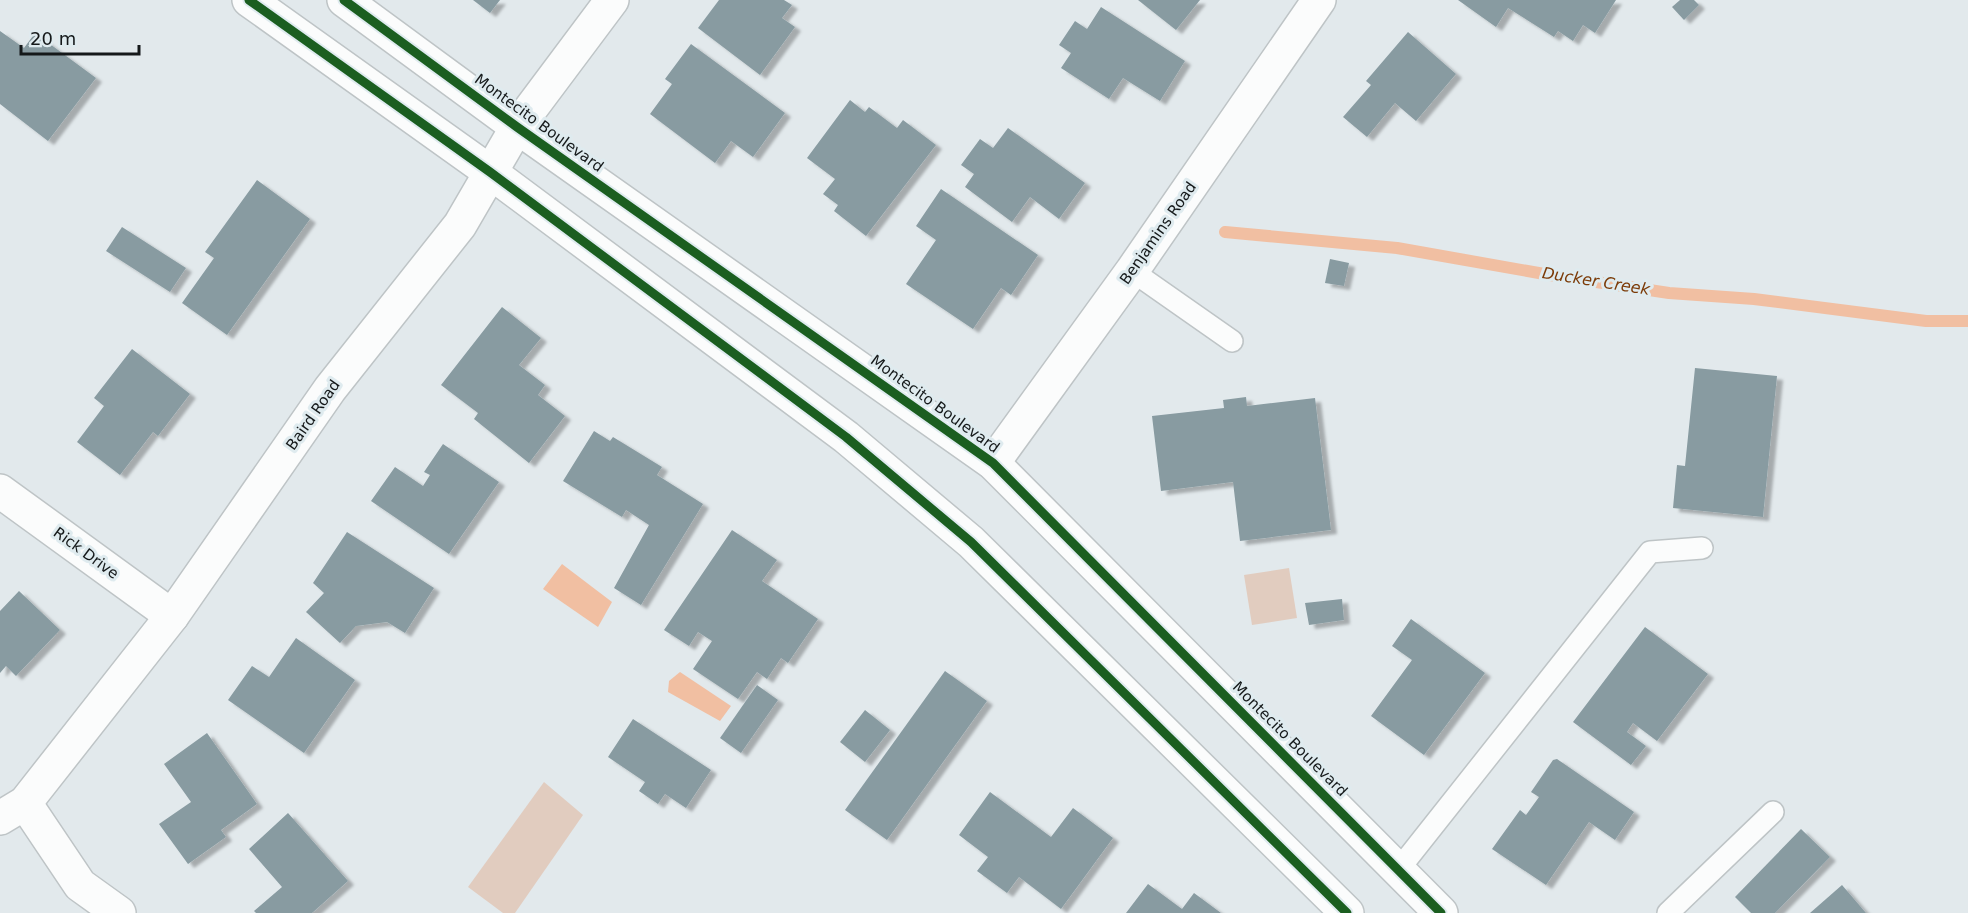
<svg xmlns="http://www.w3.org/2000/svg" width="1968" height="913" viewBox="0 0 1968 913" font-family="'DejaVu Sans',sans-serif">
  <defs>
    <filter id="shadow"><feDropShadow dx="6" dy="4" stdDeviation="1.5" flood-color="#0004"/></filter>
  </defs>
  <rect width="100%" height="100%" fill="#e2e9ec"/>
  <!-- green -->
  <g fill="#e1ccbf">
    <path d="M 1289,568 L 1297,618 L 1252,625 L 1244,575 Z"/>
    <path d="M 544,782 L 583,815 L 515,913 L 503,913 L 468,887 Z"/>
  </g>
  <!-- water -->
  <g fill="#f1bfa2">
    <path d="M 562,564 L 612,602 L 598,627 L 543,589 Z"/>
    <path d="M 680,672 L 731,706 L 720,721 L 668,692 L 669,681 Z"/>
  </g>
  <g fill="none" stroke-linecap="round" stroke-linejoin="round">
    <!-- stream -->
    <path stroke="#f1bfa2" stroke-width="12" d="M 1225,232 L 1397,248 L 1550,275 L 1669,293 L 1754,299 L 1926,321 L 1968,321"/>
  </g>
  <!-- building -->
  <g fill="#889ba1" filter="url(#shadow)">
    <path d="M 473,0 L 500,0 L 490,13 Z"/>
    <path d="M 719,0 L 784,0 L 792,5 L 782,18 L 795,27 L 760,75 L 698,28 Z"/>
    <path d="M 1138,0 L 1200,0 L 1176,30 Z"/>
    <path d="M 1458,0 L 1616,0 L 1595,33 L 1583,25 L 1573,41 L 1558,31 L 1554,37 L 1508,8 L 1496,27 Z"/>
    <path d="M 1680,0 L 1694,0 L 1699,5 L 1684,20 L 1672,7 Z"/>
    <path d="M 1101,7 L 1185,61 L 1160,101 L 1123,78 L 1109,99 L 1061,68 L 1071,53 L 1059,45 L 1075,21 L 1087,29 Z"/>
    <path d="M 0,31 L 24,48 L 35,33 L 96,78 L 48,141 L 0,104 Z"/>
    <path d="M 1408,32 L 1456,74 L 1416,121 L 1395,103 L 1367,137 L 1343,117 L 1371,85 L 1366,81 Z"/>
    <path d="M 691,44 L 785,113 L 753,157 L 731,141 L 715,163 L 650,114 L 672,84 L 665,79 Z"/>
    <path d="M 850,100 L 865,112 L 869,107 L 897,128 L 903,120 L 936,145 L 866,236 L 834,211 L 838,205 L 823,194 L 835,179 L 807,158 Z"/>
    <path d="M 1008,128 L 1085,183 L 1059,219 L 1030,197 L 1012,222 L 965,187 L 974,174 L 961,165 L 980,139 L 993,148 Z"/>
    <path d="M 257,180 L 310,219 L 227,335 L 182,303 L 214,258 L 205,252 Z"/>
    <path d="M 941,189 L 1038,255 L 1011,295 L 1001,288 L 973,329 L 906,284 L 936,240 L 916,226 Z"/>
    <path d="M 122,227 L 186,268 L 170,292 L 106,251 Z"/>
    <path d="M 1330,259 L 1349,263 L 1344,286 L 1325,283 Z"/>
    <path d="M 502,307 L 541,338 L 519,365 L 545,385 L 538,395 L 565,416 L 529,463 L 474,419 L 478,413 L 441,385 Z"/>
    <path d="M 132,349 L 190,394 L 158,436 L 153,432 L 120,475 L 77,442 L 104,406 L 94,398 Z"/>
    <path d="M 1695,368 L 1777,376 L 1763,517 L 1673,508 L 1677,465 L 1685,466 Z"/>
    <path d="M 1246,397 L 1247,406 L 1315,398 L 1331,530 L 1240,541 L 1233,482 L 1161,491 L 1152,416 L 1224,408 L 1223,400 Z"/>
    <path d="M 594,431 L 610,441 L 613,437 L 662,467 L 657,475 L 703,504 L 641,605 L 614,588 L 649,525 L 626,510 L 622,517 L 563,481 Z"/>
    <path d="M 443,444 L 499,482 L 449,554 L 371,501 L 395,467 L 423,486 L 430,475 L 424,472 Z"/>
    <path d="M 732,530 L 777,560 L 762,581 L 818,619 L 788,663 L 781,658 L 767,679 L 757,672 L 738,699 L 693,669 L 712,641 L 698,632 L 689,646 L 664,630 Z"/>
    <path d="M 347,532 L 434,588 L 405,633 L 387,622 L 356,626 L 340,643 L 306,612 L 324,593 L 313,583 Z"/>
    <path d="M 19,591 L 60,630 L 16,676 L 6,666 L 0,673 L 0,611 Z"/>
    <path d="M 1342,599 L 1344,620 L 1309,625 L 1305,603 Z"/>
    <path d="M 1411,619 L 1485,673 L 1424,755 L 1371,716 L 1412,660 L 1392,646 Z"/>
    <path d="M 1645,627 L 1708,674 L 1657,741 L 1633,723 L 1627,732 L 1646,746 L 1631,765 L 1573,722 Z"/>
    <path d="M 296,638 L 355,680 L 304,753 L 228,700 L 252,666 L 269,677 Z"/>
    <path d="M 945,671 L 987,701 L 887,840 L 845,810 Z"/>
    <path d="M 757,685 L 778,700 L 741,753 L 720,738 Z"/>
    <path d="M 865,710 L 890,730 L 865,762 L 840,742 Z"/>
    <path d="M 633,719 L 711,770 L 686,808 L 665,794 L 658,804 L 639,791 L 645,782 L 608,757 Z"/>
    <path d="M 207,733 L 257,804 L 221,830 L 226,837 L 188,864 L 159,824 L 191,802 L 164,764 Z"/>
    <path d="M 1557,759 L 1634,812 L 1615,840 L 1589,822 L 1546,885 L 1492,849 L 1520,810 L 1526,815 L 1539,797 L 1531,792 L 1553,760 Z"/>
    <path d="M 990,792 L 1051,837 L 1073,808 L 1113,838 L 1061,909 L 1019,877 L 1007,893 L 977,871 L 988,857 L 959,835 Z"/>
    <path d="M 288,813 L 348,881 L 312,913 L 256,913 L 254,911 L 282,887 L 249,849 Z"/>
    <path d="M 1801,829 L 1830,857 L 1775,913 L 1751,913 L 1735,897 Z"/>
    <path d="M 1148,884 L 1182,909 L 1194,893 L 1221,913 L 1126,913 Z"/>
    <path d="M 1842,885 L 1866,913 L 1810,913 Z"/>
  </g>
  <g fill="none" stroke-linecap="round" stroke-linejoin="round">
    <defs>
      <g id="lane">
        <path d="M 1132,271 L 1232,341"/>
        <path d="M 1399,869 L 1650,552 L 1702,548"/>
        <path d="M 1668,913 L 1773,812"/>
      </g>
      <g id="street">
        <path d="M 993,463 L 1132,271 L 1319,0"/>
        <path d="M 0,491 L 172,616"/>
        <path d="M 25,803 L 80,885 L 119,913"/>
        <path d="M 0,818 L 25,803 L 172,616 L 330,389 L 460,225 L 517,127 L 612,0"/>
      </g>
      <g id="secondary">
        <path d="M 249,0 L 490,172 L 846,437 L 971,542 L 1347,913"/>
        <path d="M 344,0 L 517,127 L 993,463 L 1441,913"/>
      </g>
    </defs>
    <!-- lane casing -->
    <use href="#lane" stroke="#bec4c6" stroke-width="24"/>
    <!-- street casing -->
    <use href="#street" stroke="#bec4c6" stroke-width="36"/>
    <!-- secondary casing -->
    <use href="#secondary" stroke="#bec4c6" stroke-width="36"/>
    <!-- lane -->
    <use href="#lane" stroke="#fbfcfc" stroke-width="21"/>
    <!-- street -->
    <use href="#street" stroke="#fbfcfc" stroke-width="33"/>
    <!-- secondary -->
    <use href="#secondary" stroke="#fbfcfc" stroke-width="33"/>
    <defs>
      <g id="cycleway">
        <path d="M 249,0 L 490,172 L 846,437 L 971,542 L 1347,913"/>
        <path d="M 344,0 L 517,127 L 993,463 L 1441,913"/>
      </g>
    </defs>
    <!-- cycleway casing -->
    <use href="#cycleway" stroke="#dfebef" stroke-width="13"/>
    <!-- cycleway -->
    <use href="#cycleway" stroke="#1b5e20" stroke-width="9"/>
  </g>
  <g text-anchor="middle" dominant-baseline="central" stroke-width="6" stroke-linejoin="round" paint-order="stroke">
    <!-- street labels -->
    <g font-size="15" fill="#15191a" stroke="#dfebef">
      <text transform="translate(539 123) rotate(36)">Montecito Boulevard</text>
      <text transform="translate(1158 233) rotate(-55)">Benjamins Road</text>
      <text transform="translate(935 404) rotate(36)">Montecito Boulevard</text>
      <text transform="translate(313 415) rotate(-55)">Baird Road</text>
      <text transform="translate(86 553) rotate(36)">Rick Drive</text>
      <text transform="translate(1290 739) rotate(45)">Montecito Boulevard</text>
    </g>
    <!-- water labels -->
    <g font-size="16" font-style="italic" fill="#7c3b08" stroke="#dfebef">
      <text transform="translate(1596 281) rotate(9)">Ducker Creek</text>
    </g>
  </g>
  <!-- scale -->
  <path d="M21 45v9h118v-9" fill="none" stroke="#15191a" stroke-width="3"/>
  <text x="30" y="45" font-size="18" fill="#15191a" stroke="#dfebef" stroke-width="4.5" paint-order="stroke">20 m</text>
</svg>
